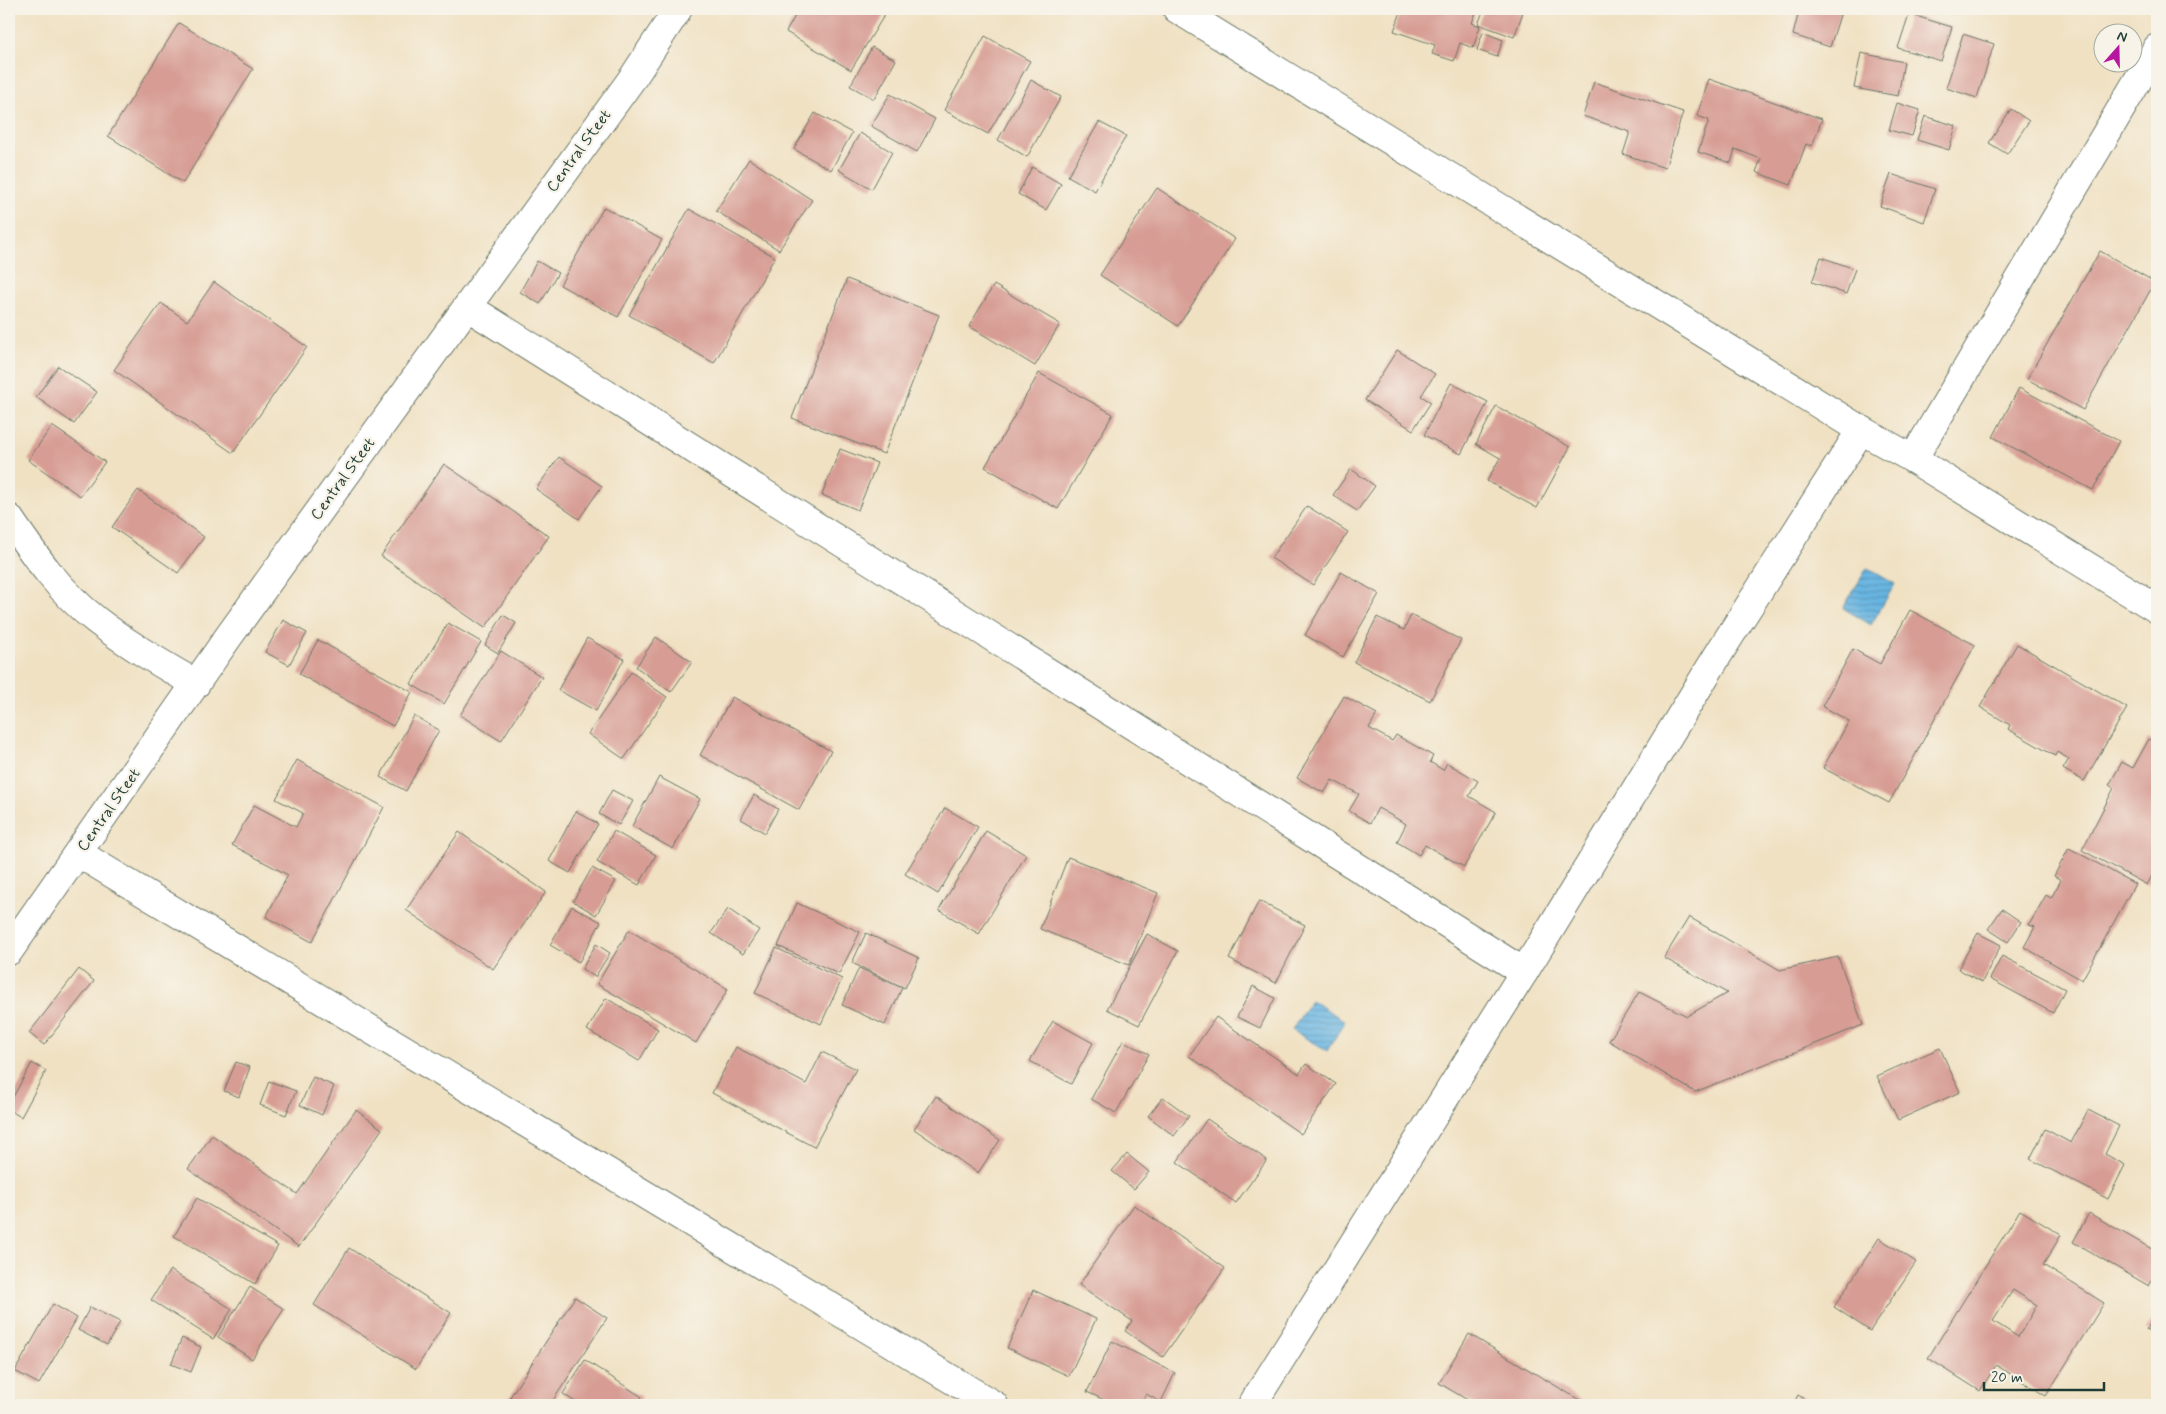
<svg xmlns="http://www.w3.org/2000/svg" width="2166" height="1414" viewBox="0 0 2166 1414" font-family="Mynerve,sans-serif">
  <defs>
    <pattern id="water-rules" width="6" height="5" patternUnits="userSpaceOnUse" patternTransform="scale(1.25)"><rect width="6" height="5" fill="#68b5e2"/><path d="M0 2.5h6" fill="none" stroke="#5594b8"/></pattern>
  </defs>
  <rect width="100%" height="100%" fill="#f7f3e8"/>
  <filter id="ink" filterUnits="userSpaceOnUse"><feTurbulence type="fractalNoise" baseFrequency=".02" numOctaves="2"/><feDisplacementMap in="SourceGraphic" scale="10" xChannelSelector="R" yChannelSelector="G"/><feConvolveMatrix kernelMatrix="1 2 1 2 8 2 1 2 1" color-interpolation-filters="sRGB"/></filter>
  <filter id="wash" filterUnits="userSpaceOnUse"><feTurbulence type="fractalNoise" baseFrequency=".0096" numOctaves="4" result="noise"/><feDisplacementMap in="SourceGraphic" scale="20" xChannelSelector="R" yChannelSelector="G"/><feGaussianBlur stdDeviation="1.12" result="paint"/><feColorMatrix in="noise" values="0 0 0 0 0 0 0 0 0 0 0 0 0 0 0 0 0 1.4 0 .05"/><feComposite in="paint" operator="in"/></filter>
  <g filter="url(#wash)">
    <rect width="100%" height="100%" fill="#f0e1c3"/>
    <!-- water -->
    <g fill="url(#water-rules)" stroke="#44798b">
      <path d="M 1867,568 L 1895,584 L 1871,625 L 1843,608 Z"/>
      <path d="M 1311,1000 L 1345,1021 L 1327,1051 L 1292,1030 Z"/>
    </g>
    <g id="blocks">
      <!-- building -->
      <g fill="#d79d94" fill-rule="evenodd">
        <path d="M 799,9 L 888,9 L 851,70 L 786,32 Z"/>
        <path d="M 1402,9 L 1477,9 L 1472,23 L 1480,26 L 1473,48 L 1460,43 L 1454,61 L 1432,54 L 1435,45 L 1394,31 Z"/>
        <path d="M 1484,9 L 1513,9 L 1523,12 L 1514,37 L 1478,24 Z"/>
        <path d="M 1781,9 L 1842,9 L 1830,47 L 1793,35 L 1798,15 Z"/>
        <path d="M 1909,14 L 1952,27 L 1941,61 L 1898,48 Z"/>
        <path d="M 179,23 L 253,69 L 183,183 L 108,136 Z"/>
        <path d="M 1483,32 L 1503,40 L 1497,57 L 1477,50 Z"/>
        <path d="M 1963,34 L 1994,44 L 1977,98 L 1946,88 Z"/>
        <path d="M 985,36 L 1030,61 L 988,134 L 944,110 Z"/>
        <path d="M 872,47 L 896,60 L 874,99 L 850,86 Z"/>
        <path d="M 1861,53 L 1904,62 L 1898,96 L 1854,88 Z"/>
        <path d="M 1709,79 L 1822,119 L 1812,146 L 1806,144 L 1791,185 L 1756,172 L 1761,159 L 1735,149 L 1731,163 L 1698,152 L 1709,120 L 1697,116 Z"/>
        <path d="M 1031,80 L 1061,97 L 1027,157 L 998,140 Z"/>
        <path d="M 1594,82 L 1683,112 L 1665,168 L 1623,154 L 1630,132 L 1583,116 Z"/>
        <path d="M 890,94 L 935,119 L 917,152 L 871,126 Z"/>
        <path d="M 1897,103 L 1920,110 L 1912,136 L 1889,130 Z"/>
        <path d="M 2011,109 L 2029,121 L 2007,154 L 1989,143 Z"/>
        <path d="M 815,113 L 852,133 L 831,170 L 794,149 Z"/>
        <path d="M 1925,116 L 1956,126 L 1949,150 L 1917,140 Z"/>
        <path d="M 1099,122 L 1126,136 L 1095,191 L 1068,176 Z"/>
        <path d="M 860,133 L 892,152 L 872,189 L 839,170 Z"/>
        <path d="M 749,159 L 812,200 L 779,250 L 716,211 Z"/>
        <path d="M 1032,167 L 1061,184 L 1046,210 L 1018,194 Z"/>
        <path d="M 1891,174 L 1935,189 L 1924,222 L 1880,206 Z"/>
        <path d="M 1157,188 L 1235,239 L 1178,326 L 1100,275 Z"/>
        <path d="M 604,207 L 662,240 L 618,317 L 560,285 Z"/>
        <path d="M 689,209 L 775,257 L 714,363 L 629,315 Z"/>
        <path d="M 2100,251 L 2155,282 L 2083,410 L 2027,379 Z"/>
        <path d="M 1821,257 L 1855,269 L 1846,294 L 1812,282 Z"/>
        <path d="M 537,261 L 558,273 L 540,304 L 520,292 Z"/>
        <path d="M 847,279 L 939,315 L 884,454 L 792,418 Z"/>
        <path d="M 214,282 L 307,347 L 233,453 L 114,370 L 161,303 L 187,321 Z"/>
        <path d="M 994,285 L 1060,324 L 1035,366 L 969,326 Z"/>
        <path d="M 1397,350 L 1435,374 L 1421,396 L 1431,402 L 1413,430 L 1365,400 Z"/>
        <path d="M 58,366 L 97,392 L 74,424 L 36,397 Z"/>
        <path d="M 1039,373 L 1113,414 L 1058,509 L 985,467 Z"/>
        <path d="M 1451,383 L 1488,402 L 1461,454 L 1424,435 Z"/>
        <path d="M 2019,388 L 2119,441 L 2093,490 L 1993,437 Z"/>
        <path d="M 1496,406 L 1570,447 L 1537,508 L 1487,481 L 1500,458 L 1476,444 Z"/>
        <path d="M 52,426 L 105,462 L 80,496 L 28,460 Z"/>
        <path d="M 840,449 L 877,463 L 858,510 L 822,495 Z"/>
        <path d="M 559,457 L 602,486 L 579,519 L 536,489 Z"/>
        <path d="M 444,464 L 549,536 L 485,628 L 381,556 Z"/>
        <path d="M 1351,469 L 1375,486 L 1357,511 L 1333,495 Z"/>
        <path d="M 138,490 L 204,537 L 178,573 L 112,527 Z"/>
        <path d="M 1307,506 L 1348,532 L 1313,585 L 1271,558 Z"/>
        <path d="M 1341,572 L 1379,594 L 1343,657 L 1305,635 Z"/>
        <path d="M 1910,610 L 1975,645 L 1889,803 L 1823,768 L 1849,721 L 1822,706 L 1853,649 L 1880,664 Z"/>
        <path d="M 503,615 L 516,623 L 498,653 L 485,645 Z"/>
        <path d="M 1411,615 L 1461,640 L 1430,701 L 1354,662 L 1377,617 L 1404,630 Z"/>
        <path d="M 283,620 L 307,633 L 289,665 L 265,652 Z"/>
        <path d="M 448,623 L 481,642 L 444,704 L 411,684 Z"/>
        <path d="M 656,637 L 692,662 L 671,692 L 636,667 Z"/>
        <path d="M 587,638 L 624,659 L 596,711 L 558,690 Z"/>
        <path d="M 318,640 L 412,692 L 393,726 L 299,674 Z"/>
        <path d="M 2017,644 L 2127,708 L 2084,781 L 2063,769 L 2069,759 L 2057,752 L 2055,756 L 2008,729 L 2010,725 L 1980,707 Z"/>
        <path d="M 501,651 L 542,677 L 501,741 L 460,715 Z"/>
        <path d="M 631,672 L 667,697 L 624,759 L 588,734 Z"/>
        <path d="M 1344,696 L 1377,714 L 1369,728 L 1392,741 L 1396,735 L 1433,756 L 1430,762 L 1443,770 L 1447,763 L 1478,781 L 1469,796 L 1496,812 L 1464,867 L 1425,845 L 1419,855 L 1397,842 L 1406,824 L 1378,808 L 1370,823 L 1349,811 L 1359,794 L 1332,780 L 1324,793 L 1297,778 Z"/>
        <path d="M 732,697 L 831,751 L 799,810 L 700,755 Z"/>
        <path d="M 414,716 L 439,730 L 406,791 L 380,777 Z"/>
        <path d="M 2149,739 L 2157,743 L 2157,866 L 2147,885 L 2082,850 L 2114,788 L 2109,785 L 2122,762 L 2133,768 Z"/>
        <path d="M 297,760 L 384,807 L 312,942 L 266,917 L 288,875 L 232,845 L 254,805 L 296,827 L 303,813 L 276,799 Z"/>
        <path d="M 659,777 L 700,799 L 673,849 L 632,826 Z"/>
        <path d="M 612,790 L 633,801 L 619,825 L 599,814 Z"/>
        <path d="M 754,795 L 778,809 L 765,833 L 741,819 Z"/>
        <path d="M 945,808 L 978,827 L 938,894 L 905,874 Z"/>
        <path d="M 576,811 L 598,824 L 570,873 L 549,861 Z"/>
        <path d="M 614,831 L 656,855 L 639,885 L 597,862 Z"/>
        <path d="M 986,831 L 1026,855 L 979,934 L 939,910 Z"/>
        <path d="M 459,832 L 546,892 L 493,969 L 406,910 Z"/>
        <path d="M 2069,848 L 2135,884 L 2082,980 L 2024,947 L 2035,927 L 2029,925 L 2046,895 L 2051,898 L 2061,880 L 2054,876 Z"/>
        <path d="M 1068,857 L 1158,893 L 1129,965 L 1040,929 Z"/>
        <path d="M 592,868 L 616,881 L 596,915 L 573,901 Z"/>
        <path d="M 1259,901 L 1305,925 L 1276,983 L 1229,959 Z"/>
        <path d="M 797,903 L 860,932 L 839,974 L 778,946 Z"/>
        <path d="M 572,906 L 601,922 L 579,962 L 550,945 Z"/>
        <path d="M 728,909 L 759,930 L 743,954 L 711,933 Z"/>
        <path d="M 2002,909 L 2021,922 L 2008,942 L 1988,929 Z"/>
        <path d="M 1689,917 L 1780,970 L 1838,957 L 1863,1025 L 1695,1092 L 1609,1041 L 1639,992 L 1687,1016 L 1727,993 L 1664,958 Z"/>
        <path d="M 629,930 L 728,989 L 696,1043 L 597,984 Z"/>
        <path d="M 866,933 L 919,958 L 905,988 L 852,963 Z"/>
        <path d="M 1978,933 L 2001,945 L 1982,982 L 1958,969 Z"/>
        <path d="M 1147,934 L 1178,951 L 1139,1025 L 1107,1009 Z"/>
        <path d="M 596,944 L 610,953 L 595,977 L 582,969 Z"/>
        <path d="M 776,948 L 842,979 L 821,1024 L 755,993 Z"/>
        <path d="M 2002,956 L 2065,989 L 2053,1013 L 1990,979 Z"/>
        <path d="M 859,968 L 902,988 L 885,1025 L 842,1005 Z"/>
        <path d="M 79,969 L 94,981 L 44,1045 L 29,1033 Z"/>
        <path d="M 1253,986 L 1275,998 L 1260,1028 L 1237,1017 Z"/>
        <path d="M 606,998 L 658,1029 L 639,1061 L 587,1030 Z"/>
        <path d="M 1216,1017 L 1299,1074 L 1306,1064 L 1336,1084 L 1301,1134 L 1189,1056 Z"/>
        <path d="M 1053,1021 L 1093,1043 L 1071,1084 L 1030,1061 Z"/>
        <path d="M 1123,1041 L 1149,1054 L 1116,1113 L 1091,1099 Z"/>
        <path d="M 736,1047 L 806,1084 L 822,1052 L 856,1069 L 814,1147 L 712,1093 Z"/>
        <path d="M 1940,1048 L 1960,1092 L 1898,1120 L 1877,1076 Z"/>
        <path d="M 236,1062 L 250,1067 L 239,1097 L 224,1091 Z"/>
        <path d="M 32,1063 L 46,1071 L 21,1117 L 9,1110 L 9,1104 Z"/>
        <path d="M 313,1077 L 334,1086 L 322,1115 L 300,1105 Z"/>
        <path d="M 269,1081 L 296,1091 L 286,1115 L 260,1105 Z"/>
        <path d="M 936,1096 L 1000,1140 L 978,1173 L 914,1129 Z"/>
        <path d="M 1163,1097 L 1189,1116 L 1174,1136 L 1148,1116 Z"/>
        <path d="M 356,1110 L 382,1129 L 299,1247 L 188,1169 L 212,1135 L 297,1194 Z"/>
        <path d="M 2088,1110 L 2119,1126 L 2105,1154 L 2125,1165 L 2108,1199 L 2030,1159 L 2045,1129 L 2071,1143 Z"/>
        <path d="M 1207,1119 L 1267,1160 L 1236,1203 L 1177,1162 Z"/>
        <path d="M 1127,1154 L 1149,1172 L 1134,1189 L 1112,1171 Z"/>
        <path d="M 197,1198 L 278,1246 L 255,1284 L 174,1236 Z"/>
        <path d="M 1134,1205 L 1225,1268 L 1163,1357 L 1125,1331 L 1132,1321 L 1079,1285 Z"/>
        <path d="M 2020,1210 L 2061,1235 L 2043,1265 L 2104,1303 L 2046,1396 L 1996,1365 L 1980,1391 L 1928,1358 ZM 2013,1290 L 2037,1305 L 2018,1337 L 1993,1321 Z"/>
        <path d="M 2089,1213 L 2157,1252 L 2157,1271 L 2149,1286 L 2073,1242 Z"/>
        <path d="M 1879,1238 L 1916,1262 L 1870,1331 L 1834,1307 Z"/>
        <path d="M 349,1248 L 451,1313 L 416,1369 L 314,1305 Z"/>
        <path d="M 170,1270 L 232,1309 L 213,1339 L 151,1300 Z"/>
        <path d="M 250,1287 L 284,1309 L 252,1359 L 218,1337 Z"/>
        <path d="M 1033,1290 L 1096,1319 L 1069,1376 L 1007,1348 Z"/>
        <path d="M 575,1297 L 607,1318 L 550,1405 L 523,1405 L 510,1397 Z"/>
        <path d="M 53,1304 L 77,1318 L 39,1384 L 15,1371 Z"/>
        <path d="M 90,1307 L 120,1322 L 107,1345 L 78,1330 Z"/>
        <path d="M 2157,1312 L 2157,1338 L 2146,1330 Z"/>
        <path d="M 1469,1334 L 1588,1405 L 1476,1405 L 1439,1383 Z"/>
        <path d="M 182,1338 L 201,1347 L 191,1372 L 171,1364 Z"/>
        <path d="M 1112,1341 L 1175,1373 L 1161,1402 L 1146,1394 L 1140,1405 L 1115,1405 L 1087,1392 Z"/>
        <path d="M 585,1360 L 642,1397 L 636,1405 L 580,1405 L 563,1394 Z"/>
        <path d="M 1798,1395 L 1815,1405 L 1793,1405 Z"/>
      </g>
    </g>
  </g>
  <g filter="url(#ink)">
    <use href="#blocks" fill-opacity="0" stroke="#687666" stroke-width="1"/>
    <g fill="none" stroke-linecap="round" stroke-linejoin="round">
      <defs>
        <g id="minor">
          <path d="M 1177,9 L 1861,430 L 1913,459 L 2157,609"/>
          <path d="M 468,307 L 1524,972"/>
          <path d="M 1913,459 L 2157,48"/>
          <path d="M 9,518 C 34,555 60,592 96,620 C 127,644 162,664 196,684"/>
          <path d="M 78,853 L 994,1405"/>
          <path d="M 9,951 L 229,636 L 634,76 L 678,9"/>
          <path d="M 1252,1405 L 1524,972 L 1721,650 L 1861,430"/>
        </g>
      </defs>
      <!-- minor casing -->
      <use href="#minor" stroke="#687666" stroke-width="30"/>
      <!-- minor -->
      <use href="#minor" stroke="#fff" stroke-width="28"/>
    </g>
  </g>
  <g text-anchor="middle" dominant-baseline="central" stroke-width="4.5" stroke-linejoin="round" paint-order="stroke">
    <!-- street labels -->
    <g font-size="16" fill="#1f3d34" stroke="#f7f3e8">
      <text transform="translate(579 151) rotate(-54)">Central Steet</text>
      <text transform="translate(343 479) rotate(-54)">Central Steet</text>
      <text transform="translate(109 810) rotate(-55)">Central Steet</text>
    </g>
  </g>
  <!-- margin -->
  <rect width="2166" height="1414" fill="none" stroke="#f7f3e8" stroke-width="30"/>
  <!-- north arrow -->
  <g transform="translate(2118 48) rotate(20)"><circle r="24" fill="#f7f3e8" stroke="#a1aaa0"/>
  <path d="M0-4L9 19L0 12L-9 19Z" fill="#b5179e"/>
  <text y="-8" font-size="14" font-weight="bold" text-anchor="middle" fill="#1f3d34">N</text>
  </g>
  <!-- scale -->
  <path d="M1984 1382v8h120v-8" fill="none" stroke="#1f3d34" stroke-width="2.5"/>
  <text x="1991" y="1382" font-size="15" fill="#1f3d34" stroke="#f7f3e8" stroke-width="4" paint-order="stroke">20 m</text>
</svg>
